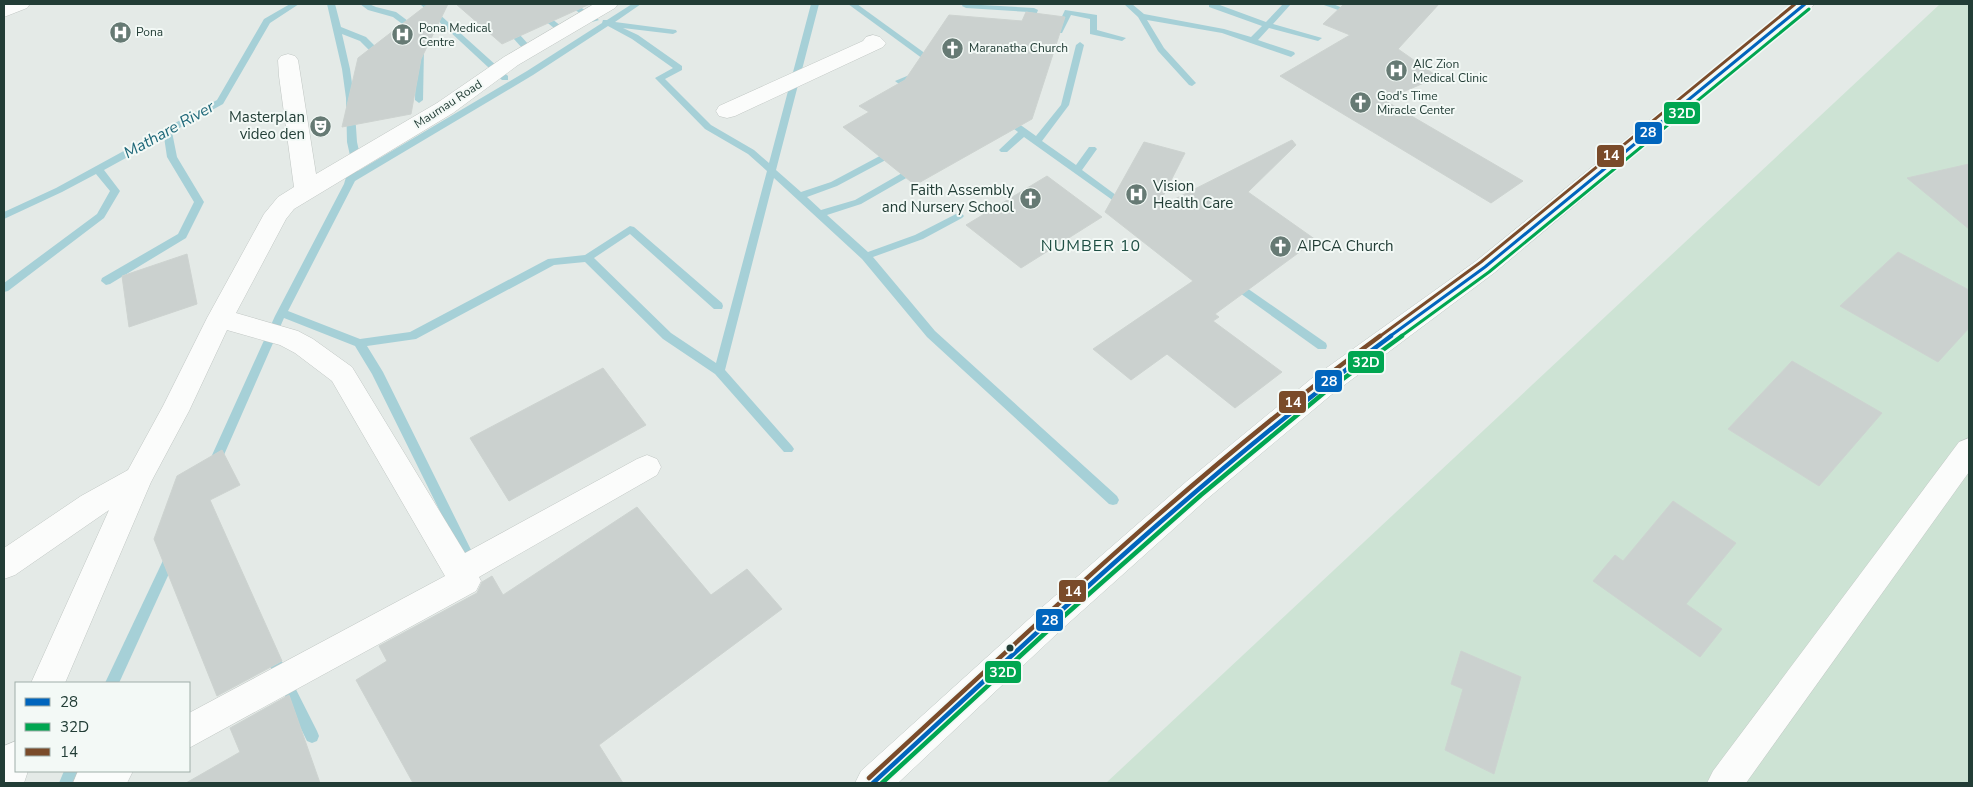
<svg xmlns="http://www.w3.org/2000/svg" width="1973" height="787" viewBox="0 0 1973 787" font-family="'Nunito Sans',sans-serif">
  <rect width="100%" height="100%" fill="#e4eae7"/>
  <!-- green -->
  <path fill="#cde3d4" d="M 1940,4 L 1969,4 L 1969,783 L 1106,783 Z"/>
  <g fill="none" stroke-linecap="round" stroke-linejoin="round">
    <!-- stream -->
    <g fill="#a6d0d7" fill-rule="evenodd">
      <path d="M 290,4 L 299,4 L 270,23 L 223,104 L 172,132 L 177,157 L 204,202 L 186,238 L 110,284 L 106,285 L 101,281 L 102,278 L 178,234 L 194,202 L 167,157 L 164,137 L 104,170 L 120,191 L 104,218 L 8,291 L 4,292 L 4,283 L 97,214 L 110,191 L 96,174 L 62,192 L 4,219 L 4,212 L 56,188 L 217,100 L 264,19 Z"/>
      <path d="M 327,4 L 335,4 L 341,27 L 366,37 L 378,49 L 384,48 L 388,51 L 384,54 L 373,54 L 360,41 L 342,34 L 350,69 L 354,98 L 357,142 L 361,160 L 358,171 L 527,71 L 602,23 L 603,20 L 607,20 L 632,4 L 641,4 L 615,22 L 676,30 L 677,32 L 673,34 L 623,28 L 638,35 L 682,66 L 682,70 L 665,79 L 711,125 L 754,150 L 769,163 L 811,4 L 819,4 L 776,170 L 801,192 L 831,182 L 891,150 L 897,150 L 897,154 L 837,186 L 807,197 L 821,210 L 855,200 L 909,169 L 915,169 L 915,173 L 861,204 L 827,215 L 868,252 L 915,235 L 956,214 L 962,214 L 964,216 L 962,218 L 923,239 L 873,257 L 935,331 L 1117,496 L 1119,500 L 1117,504 L 1113,505 L 1109,504 L 927,337 L 862,259 L 774,178 L 725,370 L 792,446 L 794,449 L 792,452 L 784,452 L 715,374 L 663,339 L 585,262 L 554,265 L 416,339 L 367,346 L 383,372 L 477,562 L 479,566 L 477,570 L 473,572 L 469,570 L 372,374 L 355,346 L 284,318 L 220,464 L 218,467 L 214,469 L 210,467 L 208,464 L 275,316 L 344,184 L 351,160 L 347,142 L 346,98 L 342,69 ZM 608,26 L 632,39 L 673,68 L 655,78 L 705,129 L 748,154 L 767,171 L 716,363 L 671,333 L 594,258 L 630,234 L 714,309 L 722,309 L 723,306 L 722,303 L 634,227 L 630,226 L 585,255 L 548,259 L 410,332 L 360,339 L 288,311 L 355,181 L 533,75 Z"/>
      <path d="M 360,4 L 369,4 L 376,7 L 396,12 L 420,30 L 416,32 L 413,32 L 393,17 L 368,10 Z"/>
      <path d="M 420,4 L 428,4 L 508,76 L 508,80 L 502,80 Z"/>
      <path d="M 524,4 L 533,4 L 566,30 L 562,32 L 559,32 Z"/>
      <path d="M 567,4 L 576,4 L 599,20 L 592,22 Z"/>
      <path d="M 848,4 L 857,4 L 937,62 L 936,64 L 930,64 Z"/>
      <path d="M 963,4 L 1034,8 L 1038,10 L 1032,26 L 1028,28 L 1024,26 L 1029,12 L 966,8 L 962,6 Z"/>
      <path d="M 1124,4 L 1132,4 L 1144,14 L 1224,29 L 1251,37 L 1262,26 L 1209,7 L 1209,4 L 1217,4 L 1266,22 L 1283,4 L 1291,4 L 1273,24 L 1322,38 L 1318,41 L 1269,28 L 1258,40 L 1294,52 L 1295,54 L 1291,57 L 1222,33 L 1147,20 L 1164,48 L 1196,83 L 1192,86 L 1189,85 L 1158,51 L 1138,17 Z"/>
      <path d="M 1321,4 L 1333,4 L 1345,9 L 1341,11 Z"/>
      <path d="M 1065,10 L 1097,15 L 1097,30 L 1126,38 L 1122,41 L 1090,34 L 1090,19 L 1071,15 L 1062,33 L 1053,33 L 1052,31 L 1056,29 Z"/>
      <path d="M 504,24 L 510,24 L 529,45 L 529,49 L 523,49 L 504,28 Z"/>
      <path d="M 1080,42 L 1084,45 L 1069,105 L 1042,141 L 1076,165 L 1089,147 L 1095,147 L 1097,149 L 1082,170 L 1128,204 L 1130,206 L 1125,209 L 1024,137 L 1007,152 L 1001,152 L 999,150 L 1018,132 L 1002,120 L 1002,116 L 1008,116 L 1036,136 L 1061,105 L 1076,45 Z"/>
      <path d="M 420,46 L 424,49 L 423,100 L 419,103 L 415,100 L 416,49 Z"/>
      <path d="M 919,71 L 923,74 L 922,76 L 899,84 L 895,81 Z"/>
      <path d="M 1234,279 L 1326,343 L 1327,346 L 1326,349 L 1318,349 L 1230,286 L 1229,283 L 1230,280 Z"/>
      <path d="M 171,550 L 175,552 L 177,556 L 119,683 L 105,683 L 167,552 Z"/>
      <path d="M 269,644 L 274,646 L 317,731 L 319,736 L 317,741 L 312,743 L 307,741 L 264,654 L 262,650 L 264,646 Z"/>
      <path d="M 64,771 L 78,771 L 73,783 L 59,783 Z"/>
    </g>
  </g>
  <!-- building -->
  <g fill="#cbd1cf" stroke="#cdd3d0">
    <path d="M 428,4 L 448,4 L 421,59 L 411,114 L 342,127 L 358,58 Z"/>
    <path d="M 456,4 L 590,4 L 502,44 Z"/>
    <path d="M 1344,4 L 1439,4 L 1398,49 L 1438,77 L 1384,100 L 1523,181 L 1491,203 L 1280,76 L 1350,35 L 1323,24 Z"/>
    <path d="M 1026,12 L 1065,17 L 1032,119 L 915,185 L 843,127 L 869,112 L 859,106 L 905,80 L 949,15 L 1022,21 Z"/>
    <path d="M 1292,140 L 1296,145 L 1248,192 L 1316,240 L 1215,314 L 1219,317 L 1213,321 L 1282,372 L 1235,408 L 1167,354 L 1131,380 L 1093,349 L 1193,281 L 1105,212 L 1144,142 L 1185,153 L 1157,208 Z"/>
    <path d="M 1969,164 L 1969,229 L 1907,178 Z"/>
    <path d="M 1047,176 L 1102,217 L 1021,268 L 966,225 Z"/>
    <path d="M 1898,252 L 1969,290 L 1969,328 L 1938,362 L 1840,306 Z"/>
    <path d="M 187,254 L 197,304 L 129,327 L 122,276 Z"/>
    <path d="M 1792,361 L 1882,413 L 1819,486 L 1728,429 Z"/>
    <path d="M 603,368 L 646,425 L 509,501 L 470,438 Z"/>
    <path d="M 222,450 L 240,485 L 210,500 L 282,661 L 217,696 L 154,539 L 177,476 Z"/>
    <path d="M 1673,501 L 1736,543 L 1686,604 L 1722,629 L 1700,657 L 1593,581 L 1615,555 L 1623,561 Z"/>
    <path d="M 637,507 L 711,595 L 747,569 L 782,609 L 599,745 L 623,783 L 413,783 L 356,680 L 387,661 L 379,646 L 477,593 L 482,582 L 492,576 L 503,595 Z"/>
    <path d="M 1461,651 L 1521,677 L 1494,774 L 1445,750 L 1463,689 L 1451,684 Z"/>
    <path d="M 289,695 L 320,783 L 186,783 L 240,752 L 230,728 Z"/>
  </g>
  <g fill="none" stroke-linecap="round" stroke-linejoin="round">
    <defs>
      <path id="pedestrian" d="M 873,35 L 880,37 L 886,43 L 883,47 L 735,116 L 727,118 L 719,116 L 716,111 L 719,106 L 863,41 L 866,37 Z"/>
      <g id="minor">
        <path d="M 4,4 L 30,4 L 27,8 L 4,17 Z"/>
        <path d="M 594,4 L 618,4 L 615,8 L 518,65 L 453,113 L 294,209 L 286,219 L 236,313 L 298,331 L 313,339 L 352,367 L 465,553 L 637,459 L 647,455 L 657,459 L 661,467 L 657,475 L 479,577 L 481,581 L 476,591 L 189,748 L 189,713 L 445,576 L 332,381 L 295,353 L 280,345 L 227,330 L 189,411 L 151,482 L 65,683 L 31,683 L 109,510 L 15,575 L 4,579 L 4,548 L 81,496 L 128,470 L 163,406 L 207,318 L 264,214 L 278,197 L 294,187 L 279,76 L 278,60 L 281,56 L 288,54 L 295,56 L 298,60 L 316,174 L 437,103 L 504,57 Z"/>
        <path d="M 1969,438 L 1969,472 L 1746,783 L 1707,783 L 1713,771 L 1959,442 Z"/>
        <path d="M 16,741 L 16,771 L 28,771 L 24,783 L 4,783 L 4,746 Z"/>
        <path d="M 78,771 L 133,771 L 127,783 L 73,783 Z"/>
      </g>
      <path id="secondary" d="M 1793,4 L 1815,4 L 1494,273 L 1331,395 L 1207,499 L 1062,629 L 898,783 L 855,783 L 861,771 L 1040,609 L 1187,481 L 1311,379 L 1476,261 Z"/>
    </defs>
    <!-- pedestrian casing -->
    <use href="#pedestrian" stroke="#c1c7c4" stroke-width="1"/>
    <!-- minor casing -->
    <use href="#minor" stroke="#c1c7c4" stroke-width="1"/>
    <!-- secondary casing -->
    <use href="#secondary" stroke="#c0c8c5" stroke-width="1"/>
    <!-- pedestrian -->
    <use href="#pedestrian" fill="#fbfcfb" fill-rule="evenodd"/>
    <!-- minor -->
    <use href="#minor" fill="#fbfcfb" fill-rule="evenodd"/>
    <!-- secondary -->
    <use href="#secondary" fill="#fbfcfb" fill-rule="evenodd"/>
    <defs>
      <path id="bus-1-far1" d="M 1389,337 L 1485,267 L 1805,4"/>
      <path id="bus-1" d="M 873,783 C 1041,629 1207,471 1391,336"/>
      <path id="bus-2-far1" d="M 1400,337 L 1489,272 L 1809,9"/>
      <path id="bus-2" d="M 882,783 L 1055,624 L 1201,495 L 1325,392 L 1402,336"/>
      <path id="bus-3-far1" d="M 1379,337 L 1481,262 L 1795,4"/>
      <path id="bus-3" d="M 869,778 C 1035,626 1198,469 1380,336"/>
    </defs>
    <!-- bus-1-far1 casing -->
    <use href="#bus-1-far1" stroke="#f3f9f6" stroke-width="6"/>
    <!-- bus-1 casing -->
    <use href="#bus-1" stroke="#f3f9f6" stroke-width="8"/>
    <!-- bus-2-far1 casing -->
    <use href="#bus-2-far1" stroke="#f3f9f6" stroke-width="6"/>
    <!-- bus-2 casing -->
    <use href="#bus-2" stroke="#f3f9f6" stroke-width="8"/>
    <!-- bus-3-far1 casing -->
    <use href="#bus-3-far1" stroke="#f3f9f6" stroke-width="6"/>
    <!-- bus-3 casing -->
    <use href="#bus-3" stroke="#f3f9f6" stroke-width="8"/>
    <!-- bus-1-far1 -->
    <use href="#bus-1-far1" stroke="#0065bd" stroke-width="3"/>
    <!-- bus-1 -->
    <use href="#bus-1" stroke="#0065bd" stroke-width="4.5"/>
    <!-- bus-2-far1 -->
    <use href="#bus-2-far1" stroke="#00a651" stroke-width="3"/>
    <!-- bus-2 -->
    <use href="#bus-2" stroke="#00a651" stroke-width="4.5"/>
    <!-- bus-3-far1 -->
    <use href="#bus-3-far1" stroke="#7a4b2a" stroke-width="3"/>
    <!-- bus-3 -->
    <use href="#bus-3" stroke="#7a4b2a" stroke-width="4.5"/>
  </g>
  <!-- icons -->
  <defs>
    <symbol id="hospital-disc" viewBox="-11 -11 22 22"><circle r="9.5" fill="#667a74" stroke="#f3f9f6"/><path d="M-5-5h3v3.5h4V-5h3V5h-3V1.5h-4V5h-3Z" fill="#fff"/></symbol>
    <symbol id="church-disc" viewBox="-11 -11 22 22"><circle r="9.5" fill="#667a74" stroke="#f3f9f6"/><path d="M-1.2-6h2.4v3.5h3.3v2.4h-3.3V6h-2.4V-.1h-3.3v-2.4h3.3Z" fill="#fff"/></symbol>
    <symbol id="theatre-disc" viewBox="-11 -11 22 22"><circle r="9.5" fill="#667a74" stroke="#f3f9f6"/><path d="M-5-5.5Q0-4 5-5.5V0Q5 5 0 6Q-5 5-5 0ZM-3.3-2.5H-1v1.5H-3.3ZM1-2.5H3.3v1.5H1ZM-2.8 1Q0 5.5 2.8 1Z" fill="#fff"/></symbol>
  </defs>
  <g fill-rule="evenodd">
    <use href="#hospital-disc" x="108" y="20" width="25" height="25"/>
    <use href="#hospital-disc" x="390" y="22" width="25" height="25"/>
    <use href="#church-disc" x="940" y="36" width="25" height="25"/>
    <use href="#hospital-disc" x="1384" y="58" width="25" height="25"/>
    <use href="#church-disc" x="1348" y="90" width="25" height="25"/>
    <use href="#theatre-disc" x="308" y="114" width="25" height="25"/>
    <use href="#hospital-disc" x="1124" y="182" width="25" height="25"/>
    <use href="#church-disc" x="1018" y="186" width="25" height="25"/>
    <use href="#church-disc" x="1268" y="234" width="25" height="25"/>
  </g>
  <!-- markers -->
  <circle fill="#223d36" stroke="#f3f9f6" stroke-width="2" cx="1010" cy="648" r="4.5"/>
  <g text-anchor="middle" dominant-baseline="central" stroke-width="4" stroke-linejoin="round" paint-order="stroke">
    <!-- far-poi labels -->
    <g font-size="12" fill="#223d36" stroke="#f3f9f6" text-anchor="start">
      <text x="419" y="28">Pona Medical<tspan x="419" dy="14">Centre</tspan></text>
      <text x="136" y="32">Pona</text>
      <text x="969" y="48">Maranatha Church</text>
      <text x="1413" y="64">AIC Zion<tspan x="1413" dy="14">Medical Clinic</tspan></text>
      <text x="1377" y="96">God's Time<tspan x="1377" dy="14">Miracle Center</tspan></text>
    </g>
    <!-- far-street labels -->
    <g font-size="12" fill="#223d36" stroke="#f3f9f6">
      <text transform="translate(448 104) rotate(-33)">Maumau Road</text>
    </g>
    <!-- poi labels -->
    <g font-size="15" fill="#223d36" stroke="#f3f9f6" text-anchor="end">
      <text x="305" y="117">Masterplan<tspan x="305" dy="17">video den</tspan></text>
      <text x="1153" y="186" text-anchor="start">Vision<tspan x="1153" dy="17">Health Care</tspan></text>
      <text x="1014" y="190">Faith Assembly<tspan x="1014" dy="17">and Nursery School</tspan></text>
      <text x="1297" y="246" text-anchor="start">AIPCA Church</text>
    </g>
    <!-- water labels -->
    <g font-size="16" font-style="italic" fill="#1d6778" stroke="#f3f9f6">
      <text transform="translate(169 130) rotate(-29)">Mathare River</text>
    </g>
    <!-- neighbourhood labels -->
    <g font-size="16" letter-spacing="1" fill="#1f4f44" stroke="#f3f9f6">
      <text x="1091" y="246">NUMBER 10</text>
    </g>
  </g>
  <g stroke="#f3f9f6" stroke-width="2">
    <rect x="1663" y="101" width="38" height="24" rx="5" fill="#00a651"/>
    <rect x="1634" y="121" width="29" height="24" rx="5" fill="#0065bd"/>
    <rect x="1596" y="144" width="29" height="24" rx="5" fill="#7a4b2a"/>
    <rect x="1347" y="350" width="38" height="24" rx="5" fill="#00a651"/>
    <rect x="1314" y="369" width="29" height="24" rx="5" fill="#0065bd"/>
    <rect x="1278" y="390" width="29" height="24" rx="5" fill="#7a4b2a"/>
    <rect x="1058" y="579" width="29" height="24" rx="5" fill="#7a4b2a"/>
    <rect x="1035" y="608" width="29" height="24" rx="5" fill="#0065bd"/>
    <rect x="984" y="660" width="38" height="24" rx="5" fill="#00a651"/>
  </g>
  <g font-size="14" text-anchor="middle" font-weight="bold" fill="#fff">
    <text x="1682" y="118">32D</text>
    <text x="1648" y="137">28</text>
    <text x="1611" y="160">14</text>
    <text x="1366" y="367">32D</text>
    <text x="1329" y="386">28</text>
    <text x="1293" y="407">14</text>
    <text x="1073" y="596">14</text>
    <text x="1050" y="625">28</text>
    <text x="1003" y="677">32D</text>
  </g>
  <!-- border -->
  <rect width="1973" height="787" fill="none" stroke="#223d36" stroke-width="10"/>
  <!-- legend -->
  <rect x="15" y="682" width="175" height="90" fill="#f3f9f6" stroke="#9faea9"/>
  <rect x="25" y="698" width="25" height="8" fill="#0065bd" stroke="#9faea9"/>
  <text x="60" y="707" font-size="15" fill="#223d36">28</text>
  <rect x="25" y="723" width="25" height="8" fill="#00a651" stroke="#9faea9"/>
  <text x="60" y="732" font-size="15" fill="#223d36">32D</text>
  <rect x="25" y="748" width="25" height="8" fill="#7a4b2a" stroke="#9faea9"/>
  <text x="60" y="757" font-size="15" fill="#223d36">14</text>
</svg>
